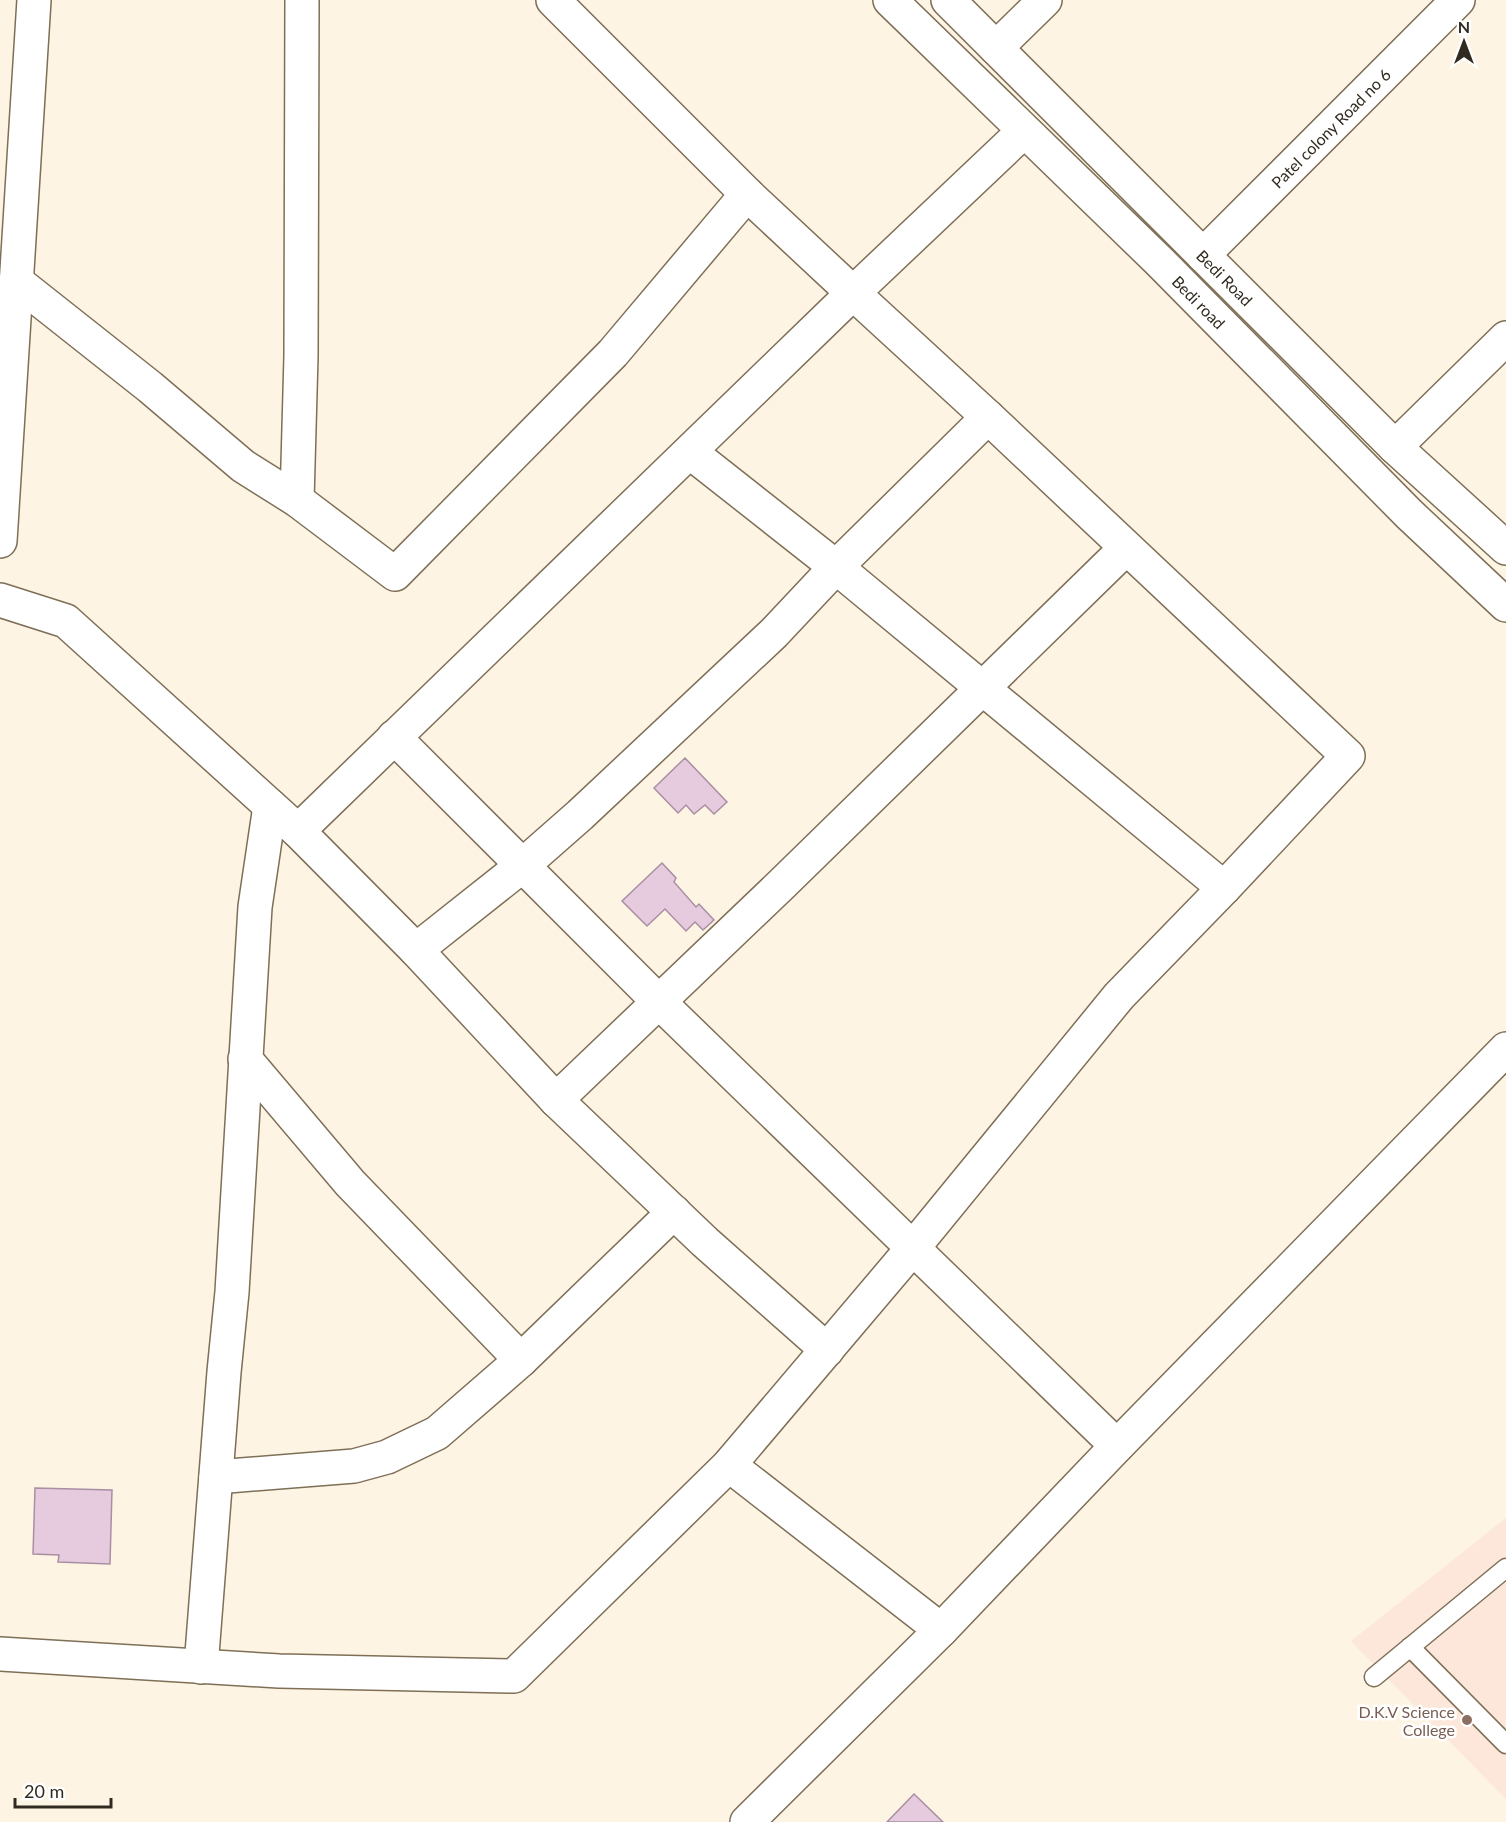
<svg xmlns="http://www.w3.org/2000/svg" width="1506" height="1822" viewBox="0 0 1506 1822" font-family="Lato,sans-serif">
  <rect width="100%" height="100%" fill="#fef4e4"/>
  <!-- education -->
  <path fill="#fde6da" d="M 1506,1518 L 1506,1799 L 1351,1641 Z"/>
  <!-- building -->
  <g fill="#e6cbdf" stroke="#a98fa3" stroke-width="1.5">
    <path d="M 685,758 L 727,802 L 714,814 L 705,805 L 694,814 L 686,805 L 678,813 L 654,788 Z"/>
    <path d="M 662,863 L 676,878 L 674,882 L 696,907 L 699,904 L 714,920 L 703,930 L 695,922 L 686,931 L 665,909 L 647,926 L 622,901 Z"/>
    <path d="M 35,1488 L 112,1490 L 110,1564 L 58,1562 L 59,1555 L 33,1554 Z"/>
    <path d="M 914,1794 L 943,1822 L 887,1822 Z"/>
  </g>
  <g fill="none" stroke-linecap="round" stroke-linejoin="round">
    <defs>
      <g id="service">
        <path d="M 1410,1647 L 1506,1744"/>
        <path d="M 1374,1677 L 1506,1568"/>
      </g>
      <g id="minor">
        <path d="M 996,48 L 1045,0"/>
        <path id="s1" d="M 1203,255 L 1458,0"/>
        <path d="M 16,281 L 150,387 L 243,466 L 297,500 L 395,574 L 613,353 L 747,194"/>
        <path d="M 1395,447 L 1506,338"/>
        <path d="M 690,452 L 836,567 L 1224,888"/>
        <path d="M 297,500 L 301,356 L 302,0"/>
        <path d="M 0,541 L 34,0"/>
        <path d="M 0,600 L 66,621 L 298,831 L 416,950 L 556,1100 L 705,1242 L 827,1350"/>
        <path d="M 394,737 L 658,1001 L 1117,1446"/>
        <path d="M 298,831 L 853,293 L 747,194 L 553,0"/>
        <path d="M 416,950 L 522,866 L 580,815 L 774,633 L 836,567 L 988,417"/>
        <path d="M 245,1059 L 350,1183 L 521,1360"/>
        <path d="M 556,1100 L 782,884 L 1126,548"/>
        <path d="M 729,1465 L 941,1630"/>
        <path d="M 216,1477 L 354,1466 L 387,1457 L 437,1433 L 521,1360 L 674,1212"/>
        <path d="M 0,1654 L 279,1671 L 514,1676 L 729,1465 L 912,1249 L 1119,996 L 1224,888 L 1348,756 L 988,417 L 853,293 L 1024,131"/>
        <path d="M 201,1667 L 224,1372 L 232,1292 L 255,907 L 270,806"/>
        <path d="M 747,1822 L 941,1630 L 1117,1446 L 1506,1049"/>
      </g>
      <g id="secondary">
        <path id="s2" d="M 890,0 L 1159,261 L 1409,514 L 1506,605"/>
        <path id="s3" d="M 948,0 L 1395,447 L 1506,548"/>
      </g>
    </defs>
    <!-- service casing -->
    <use href="#service" stroke="#7e6f56" stroke-width="21"/>
    <!-- minor casing -->
    <use href="#minor" stroke="#7e6f56" stroke-width="36"/>
    <!-- secondary casing -->
    <use href="#secondary" stroke="#7e6f56" stroke-width="36"/>
    <!-- service -->
    <use href="#service" stroke="#fff" stroke-width="18"/>
    <!-- minor -->
    <use href="#minor" stroke="#fff" stroke-width="33"/>
    <!-- secondary -->
    <use href="#secondary" stroke="#fff" stroke-width="33"/>
  </g>
  <!-- markers -->
  <circle fill="#8d6e63" stroke="#fff" stroke-width="2" cx="1467" cy="1720" r="6"/>
  <g text-anchor="middle" dominant-baseline="central" stroke-width="5" stroke-linejoin="round" paint-order="stroke">
    <!-- street labels -->
    <g font-size="16" fill="#312a20" stroke="#fff">
      <text stroke="none"><textPath href="#s1" startOffset="180">Patel colony Road no 6</textPath></text>
      <text stroke="none"><textPath href="#s3" startOffset="392">Bedi Road</textPath></text>
      <text stroke="none"><textPath href="#s2" startOffset="432">Bedi road</textPath></text>
    </g>
    <!-- education labels -->
    <g font-size="16" fill="#785e54" stroke="#fff" text-anchor="end">
      <text x="1455" y="1711">D.K.V Science<tspan x="1455" dy="18">College</tspan></text>
    </g>
  </g>
  <!-- north arrow -->
  <g transform="translate(1464 42)" stroke="#ffffff" stroke-width="4.5" paint-order="stroke">
  <path d="M0-4.5L10 22L0 15L-10 22Z" fill="#312a20"/>
  <text y="-9" font-size="16" font-weight="bold" text-anchor="middle" fill="#312a20">N</text>
  </g>
  <!-- scale -->
  <path d="M15 1798v9h96v-9" fill="none" stroke="#312a20" stroke-width="3"/>
  <text x="24" y="1798" font-size="18" fill="#312a20" stroke="#ffffff" stroke-width="4.5" paint-order="stroke">20 m</text>
</svg>
